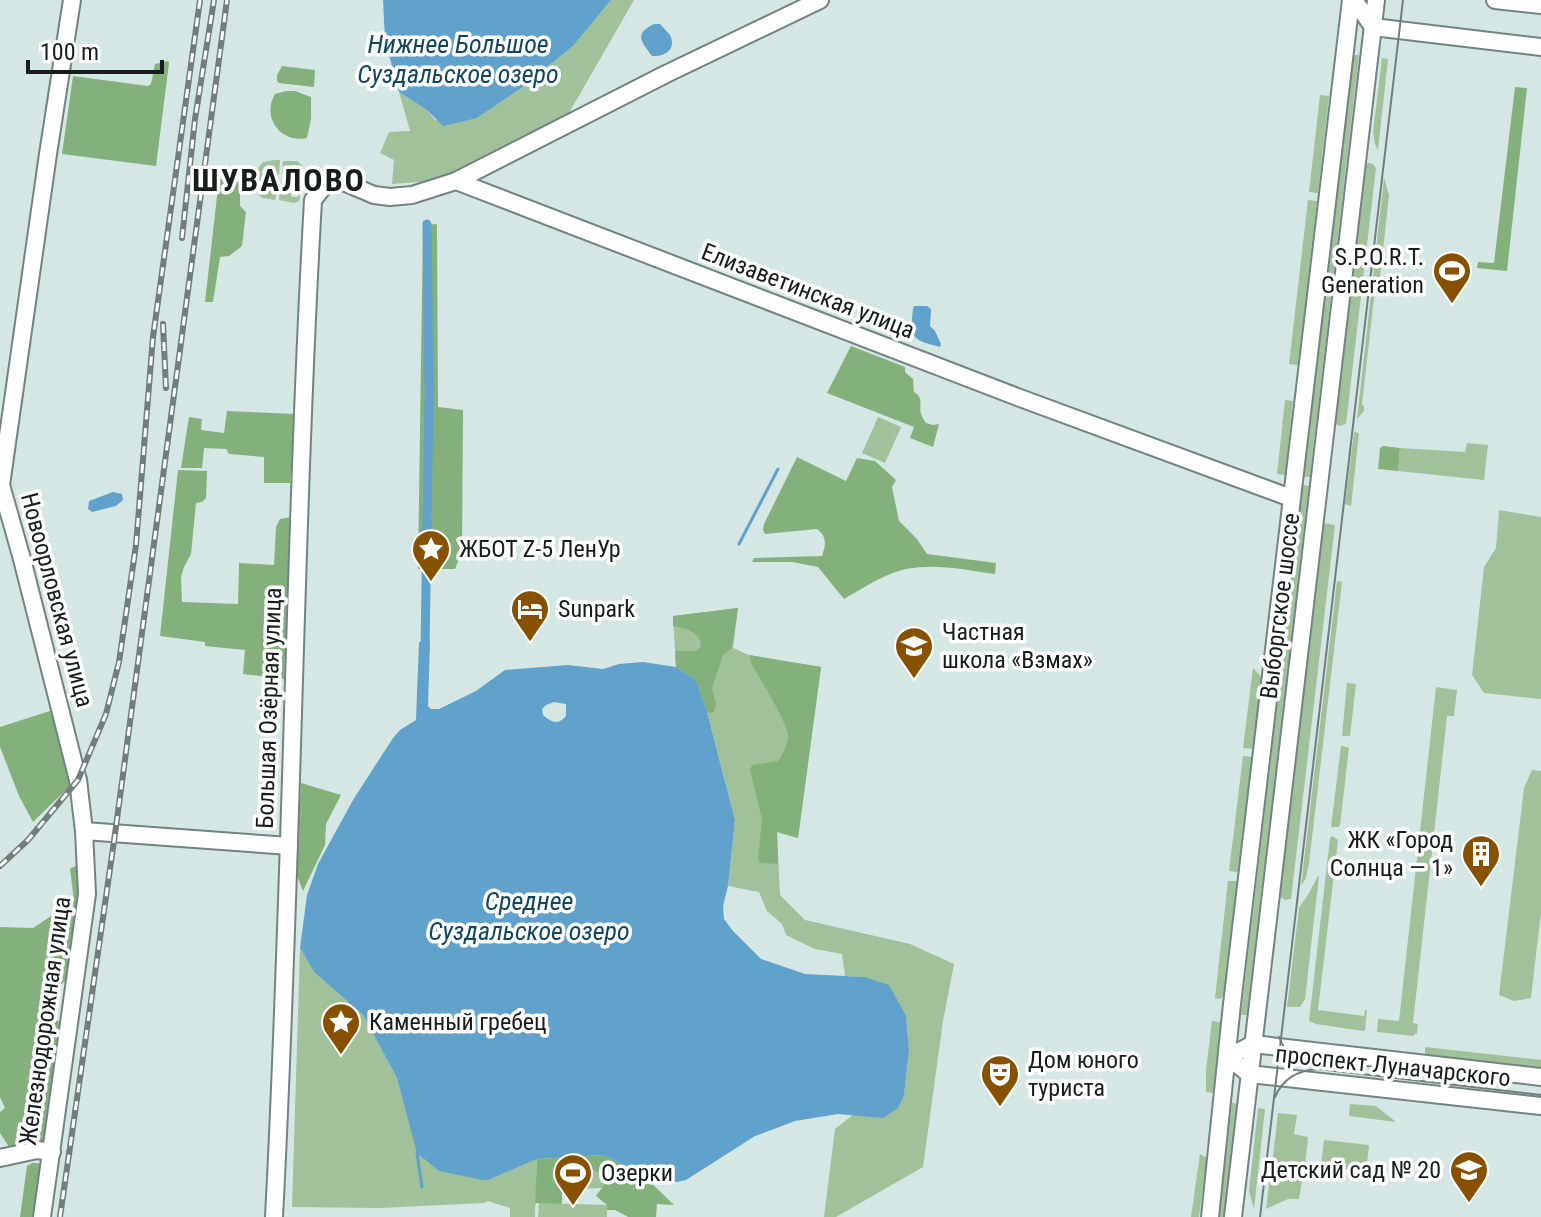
<svg xmlns="http://www.w3.org/2000/svg" width="1541" height="1217" viewBox="0 0 1541 1217" font-family="'Roboto Condensed',sans-serif">
  <rect width="100%" height="100%" fill="#d4e7e5"/>
  <!-- green -->
  <g fill="#a0c199">
    <path d="M 611,0 L 634,0 L 569,113 L 499,152 L 453,174 L 441,178 L 420,182 L 392,184 L 394,160 L 380,153 L 389,132 L 410,131 L 399,92 L 427,110 L 435,120 L 477,118 L 520,89 L 573,46 Z"/>
    <path d="M 1353,55 L 1359,55 L 1310,477 L 1304,477 Z"/>
    <path d="M 1382,58 L 1388,59 L 1378,150 L 1375,144 L 1373,132 Z"/>
    <path d="M 1320,95 L 1329,96 L 1318,193 L 1309,192 Z"/>
    <path d="M 274,160 L 280,160 L 279,174 L 276,175 L 272,173 L 269,165 L 264,167 L 261,173 L 269,174 L 274,178 L 273,180 L 268,183 L 259,183 L 257,186 L 260,192 L 263,193 L 275,184 L 278,186 L 275,200 L 262,198 L 255,191 L 254,173 L 263,162 Z"/>
    <path d="M 283,161 L 297,161 L 303,166 L 303,182 L 299,201 L 294,203 L 279,200 L 280,185 L 282,184 L 289,191 L 292,197 L 297,197 L 300,192 L 295,189 L 292,190 L 284,183 L 285,178 L 292,173 L 299,173 L 300,168 L 298,165 L 293,165 L 290,171 L 284,176 L 282,175 Z"/>
    <path d="M 1368,163 L 1373,164 L 1376,168 L 1346,424 L 1340,426 L 1334,423 L 1365,165 Z"/>
    <path d="M 1384,178 L 1389,195 L 1379,286 L 1375,289 L 1362,404 L 1364,406 L 1364,411 L 1357,419 Z"/>
    <path d="M 1308,200 L 1317,201 L 1298,365 L 1289,364 Z"/>
    <path d="M 1285,400 L 1293,401 L 1285,475 L 1277,474 Z"/>
    <path d="M 878,417 L 901,427 L 885,463 L 862,453 Z"/>
    <path d="M 1354,432 L 1359,433 L 1351,506 L 1345,504 Z"/>
    <path d="M 1467,443 L 1488,445 L 1484,480 L 1398,471 L 1400,448 L 1465,452 Z"/>
    <path d="M 1303,485 L 1309,486 L 1247,1015 L 1241,1015 Z"/>
    <path d="M 1499,510 L 1541,517 L 1541,699 L 1484,693 L 1472,675 L 1484,567 L 1496,548 Z"/>
    <path d="M 1323,523 L 1335,525 L 1291,899 L 1285,900 L 1280,897 Z"/>
    <path d="M 1337,581 L 1342,582 L 1309,863 L 1306,878 L 1301,886 Z"/>
    <path d="M 738,608 L 733,648 L 749,655 L 821,667 L 798,838 L 777,832 L 780,895 L 805,920 L 910,944 L 954,964 L 943,1021 L 923,1167 L 836,1217 L 824,1217 L 835,1129 L 854,1114 L 883,1118 L 904,1095 L 909,1051 L 906,1016 L 865,977 L 845,976 L 842,954 L 815,949 L 786,935 L 782,924 L 767,911 L 759,892 L 728,886 L 735,820 L 707,712 L 696,680 L 676,667 L 673,616 Z"/>
    <path d="M 1253,668 L 1262,678 L 1254,749 L 1243,748 Z"/>
    <path d="M 1347,683 L 1356,684 L 1350,736 L 1342,736 Z"/>
    <path d="M 1436,687 L 1457,690 L 1454,716 L 1447,716 L 1413,1023 L 1418,1024 L 1417,1034 L 1414,1034 L 1414,1036 L 1377,1032 L 1378,1019 L 1399,1021 Z"/>
    <path d="M 1341,746 L 1347,747 L 1349,748 L 1340,825 L 1338,827 L 1331,827 Z"/>
    <path d="M 1243,756 L 1253,757 L 1238,872 L 1229,871 Z"/>
    <path d="M 1532,770 L 1541,771 L 1541,912 L 1531,998 L 1514,1001 L 1499,995 L 1524,788 Z"/>
    <path d="M 1332,836 L 1338,840 L 1318,1010 L 1364,1016 L 1365,1010 L 1367,1010 L 1365,1030 L 1363,1031 L 1316,1024 L 1309,1021 L 1330,838 Z"/>
    <path d="M 1318,876 L 1319,876 L 1305,999 L 1300,1007 L 1287,1007 L 1299,908 L 1309,893 Z"/>
    <path d="M 1228,881 L 1237,881 L 1224,995 L 1220,999 L 1215,998 Z"/>
    <path d="M 300,948 L 314,972 L 363,1015 L 397,1078 L 418,1153 L 439,1171 L 487,1180 L 537,1159 L 535,1217 L 510,1217 L 510,1208 L 488,1201 L 484,1203 L 381,1208 L 292,1207 Z"/>
    <path d="M 1212,1021 L 1221,1022 L 1213,1093 L 1206,1092 L 1206,1070 Z"/>
    <path d="M 1425,1047 L 1541,1060 L 1541,1070 L 1425,1056 Z"/>
    <path d="M 1232,1103 L 1238,1104 L 1225,1217 L 1219,1217 Z"/>
    <path d="M 1350,1104 L 1376,1106 L 1396,1122 L 1349,1116 Z"/>
    <path d="M 1258,1108 L 1265,1109 L 1254,1209 L 1249,1191 Z"/>
    <path d="M 1278,1113 L 1297,1115 L 1294,1134 L 1308,1137 L 1305,1166 L 1296,1165 L 1295,1168 L 1272,1165 Z"/>
    <path d="M 1324,1140 L 1369,1145 L 1367,1164 L 1357,1171 L 1321,1167 Z"/>
    <path d="M 1200,1154 L 1207,1158 L 1199,1217 L 1191,1217 Z"/>
    <path d="M 570,1167 L 589,1168 L 610,1178 L 602,1188 L 576,1189 Z"/>
    <path d="M 1271,1168 L 1303,1174 L 1299,1199 L 1288,1199 L 1266,1209 Z"/>
    <path d="M 539,1203 L 607,1205 L 607,1217 L 538,1217 Z"/>
  </g>
  <!-- forest -->
  <g fill="#84b17b">
    <path d="M 168,61 L 169,63 L 156,166 L 62,154 L 73,76 L 148,86 L 151,84 L 155,64 Z"/>
    <path d="M 282,66 L 315,70 L 314,87 L 279,83 L 277,81 L 277,75 Z"/>
    <path d="M 1515,87 L 1527,88 L 1507,271 L 1477,268 L 1478,262 L 1494,263 Z"/>
    <path d="M 286,91 L 295,91 L 311,97 L 311,119 L 307,138 C 281,144 261,117 275,94 Z"/>
    <path d="M 219,179 L 240,182 L 240,206 L 246,212 L 242,246 L 229,256 L 220,257 L 213,302 L 205,302 Z"/>
    <path d="M 437,224 L 438,407 L 463,410 L 462,552 L 455,569 L 418,569 L 423,225 Z"/>
    <path d="M 851,346 L 905,367 L 905,372 L 913,379 L 914,392 C 924,398 919,405 921,414 C 922,417 924,420 926,423 L 933,425 L 939,424 L 933,447 L 910,438 L 914,427 L 827,393 Z"/>
    <path d="M 227,411 L 295,414 L 290,483 L 264,483 L 264,457 L 229,454 L 226,449 L 204,448 L 202,468 L 181,468 L 189,417 L 202,419 L 201,430 L 224,433 Z"/>
    <path d="M 1383,446 L 1400,448 L 1398,471 L 1378,469 L 1380,448 Z"/>
    <path d="M 797,457 L 846,481 L 857,458 L 875,461 L 896,480 L 892,487 L 899,521 L 917,539 L 927,554 L 996,563 L 995,574 C 966,570 936,563 906,569 C 884,574 863,588 844,599 L 818,567 L 792,562 L 752,562 L 754,558 L 822,556 C 826,544 827,537 817,529 L 765,534 L 763,530 L 764,524 Z"/>
    <path d="M 178,470 L 207,471 L 206,498 L 202,502 L 196,503 L 191,554 L 184,567 L 181,577 L 182,602 L 238,604 L 239,563 L 274,565 L 276,527 L 280,519 L 291,517 L 284,679 L 243,674 L 245,650 L 205,646 L 205,642 L 160,636 Z"/>
    <path d="M 738,608 L 732,648 L 723,655 L 712,688 L 716,704 L 714,712 L 710,713 L 707,712 L 696,680 L 676,667 L 675,651 L 696,651 L 700,648 L 701,641 C 694,630 686,628 673,626 L 673,616 Z"/>
    <path d="M 749,655 L 821,667 L 798,838 L 777,832 L 778,864 L 760,863 L 758,859 L 762,819 L 750,770 L 752,765 L 778,761 C 782,755 787,747 788,738 C 790,726 760,679 752,665 Z"/>
    <path d="M 53,710 L 70,786 L 33,822 L 19,796 L 0,747 L 0,727 Z"/>
    <path d="M 301,783 L 341,795 L 326,824 L 325,845 L 303,891 L 296,873 Z"/>
    <path d="M 77,865 C 89,883 73,953 70,977 L 48,995 L 42,1004 L 47,1015 L 67,1026 L 46,1142 L 11,1150 L 0,1133 L 0,1112 L 5,1108 L 0,1097 L 0,927 L 33,928 L 74,901 L 70,869 Z"/>
    <path d="M 603,1155 L 642,1174 L 674,1205 L 657,1204 L 656,1217 L 628,1217 L 615,1210 L 607,1210 L 607,1205 L 596,1196 L 609,1178 L 589,1168 L 571,1167 L 576,1189 L 562,1193 L 562,1204 L 535,1203 L 537,1159 Z"/>
    <path d="M 32,1163 L 38,1163 L 42,1166 L 35,1217 L 20,1217 L 27,1166 Z"/>
  </g>
  <!-- water -->
  <g fill="#60a2cb" fill-rule="evenodd">
    <path d="M 383,0 L 611,0 L 573,46 L 520,89 L 477,118 L 443,126 L 427,110 L 399,92 L 385,40 Z"/>
    <path d="M 654,24 L 660,24 C 663,28 667,31 670,35 C 677,49 665,57 652,56 C 642,42 633,34 654,24 Z"/>
    <path d="M 914,306 L 927,306 L 931,309 L 930,326 L 935,331 L 941,344 L 940,347 C 927,343 911,342 912,326 C 912,318 912,313 914,306 Z"/>
    <path d="M 113,492 L 122,494 L 123,500 L 116,506 L 92,512 L 88,509 L 89,501 Z"/>
    <path d="M 419,642 L 430,642 L 428,706 L 431,709 L 439,709 L 476,691 L 505,670 L 568,665 L 603,669 L 619,664 L 643,662 L 676,667 L 696,680 L 707,712 L 735,820 L 728,886 L 723,906 L 724,919 L 733,931 L 761,959 L 805,974 L 865,977 L 889,985 L 906,1016 L 909,1051 L 904,1095 L 898,1108 L 883,1118 L 838,1114 L 795,1121 L 755,1136 L 686,1180 L 677,1182 L 652,1179 L 603,1155 L 537,1159 L 488,1180 L 483,1180 L 439,1171 L 417,1153 L 397,1078 L 363,1015 L 314,972 L 300,948 L 307,895 L 318,864 L 353,800 L 393,738 L 400,730 L 416,720 ZM 554,702 L 566,704 L 566,716 C 558,726 551,722 543,715 L 542,709 L 546,705 Z"/>
  </g>
  <g fill="none" stroke-linecap="round" stroke-linejoin="round">
    <!-- stream -->
    <g stroke="#60a2cb" stroke-width="3">
      <path d="M 739,544 L 778,469"/>
      <path d="M 417,1153 L 422,1187"/>
    </g>
    <!-- canal -->
    <path stroke="#60a2cb" stroke-width="9" d="M 425,651 L 429,393 L 427,224"/>
    <defs>
      <g id="secondary">
        <path d="M 1354,0 L 1373,27 L 1541,47"/>
        <path d="M 1495,0 L 1541,5"/>
        <path d="M 456,181 L 1020,398 L 1291,498"/>
        <path d="M 84,831 L 289,846"/>
        <path d="M 1541,1077 L 1253,1044 L 1228,1057 L 1249,1074 L 1541,1106"/>
        <path d="M 0,1158 L 37,1150 L 52,1152"/>
        <path d="M 42,1217 L 87,894 L 84,831 L 78,780 L 22,559 L 1,485 L 48,154 L 72,0"/>
        <path d="M 274,1217 C 292,878 294,539 313,200 L 325,185 L 330,181 L 341,181 L 374,195 L 390,197 L 412,195 L 456,181 L 666,74 L 820,0"/>
      </g>
      <g id="primary">
        <path d="M 1210,1217 L 1232,1004 L 1351,0"/>
        <path d="M 1233,1217 L 1376,0"/>
      </g>
    </defs>
    <!-- secondary casing -->
    <use href="#secondary" stroke="#728482" stroke-width="20"/>
    <!-- primary casing -->
    <use href="#primary" stroke="#728482" stroke-width="20"/>
    <!-- secondary -->
    <use href="#secondary" stroke="#fff" stroke-width="16"/>
    <!-- primary -->
    <use href="#primary" stroke="#fff" stroke-width="16"/>
    <!-- tram -->
    <g stroke="#717e7c" stroke-width="2">
      <path d="M 1279,1037 C 1286,1056 1299,1063 1319,1069 L 1541,1095"/>
      <path d="M 1275,1097 C 1283,1078 1298,1070 1319,1069"/>
      <path d="M 1260,1217 L 1403,0"/>
    </g>
    <defs>
      <g id="rail">
        <path d="M 182,238 L 195,119 L 214,0"/>
        <path d="M 163,324 L 166,388"/>
        <path d="M 0,866 L 28,840 L 78,780 L 106,714 L 119,662 L 136,545 L 153,337 L 200,0"/>
        <path d="M 60,1217 L 115,834 L 227,0"/>
      </g>
    </defs>
    <!-- rail casing -->
    <use href="#rail" stroke="#717e7c" stroke-width="6"/>
    <!-- rail -->
    <use href="#rail" stroke="#fff" stroke-width="3" stroke-dasharray="9" stroke-linecap="butt"/>
  </g>
  <!-- icons -->
  <defs>
    <symbol id="stadium-pin" viewBox="-11 -11 22 30"><path d="M0 17L-7.5 6A9.5 9.5 0 1 1 7.5 6Z" fill="#875100" stroke="#fff"/><path d="M0-5a6.5 5 0 1 0 0 10a6.5 5 0 1 0 0-10ZM-3.5-1.8h7v3.6h-7Z" fill="#fff"/></symbol>
    <symbol id="sight-pin" viewBox="-11 -11 22 30"><path d="M0 17L-7.5 6A9.5 9.5 0 1 1 7.5 6Z" fill="#875100" stroke="#fff"/><path d="M0-6L1.8-2.2L6-1.7L2.9 1.2L3.7 5.4L0 3.3L-3.7 5.4L-2.9 1.2L-6-1.7L-1.8-2.2Z" fill="#fff"/></symbol>
    <symbol id="hotel-pin" viewBox="-11 -11 22 30"><path d="M0 17L-7.5 6A9.5 9.5 0 1 1 7.5 6Z" fill="#875100" stroke="#fff"/><path d="M-6-4.5h1.5V1H6V5H4.5V3h-9V5H-6ZM-4 0a1.8 1.8 0 1 1 3.6 0ZM.5 0V-2.5h3Q6-2.5 6 0Z" fill="#fff"/></symbol>
    <symbol id="school-pin" viewBox="-11 -11 22 30"><path d="M0 17L-7.5 6A9.5 9.5 0 1 1 7.5 6Z" fill="#875100" stroke="#fff"/><path d="M0-5L7-2L0 1L-7-2ZM-4 1L0 2.5L4 1V4Q0 6-4 4Z" fill="#fff"/></symbol>
    <symbol id="building-pin" viewBox="-11 -11 22 30"><path d="M0 17L-7.5 6A9.5 9.5 0 1 1 7.5 6Z" fill="#875100" stroke="#fff"/><path d="M-4-6H4V6H1V3H-1V6H-4ZM-2.5-4.3h1.7v1.8h-1.7ZM.8-4.3h1.7v1.8H.8ZM-2.5-1h1.7V.8h-1.7ZM.8-1h1.7V.8H.8Z" fill="#fff"/></symbol>
    <symbol id="theatre-pin" viewBox="-11 -11 22 30"><path d="M0 17L-7.5 6A9.5 9.5 0 1 1 7.5 6Z" fill="#875100" stroke="#fff"/><path d="M-5-5.5Q0-4 5-5.5V0Q5 5 0 6Q-5 5-5 0ZM-3.3-2.5H-1v1.5H-3.3ZM1-2.5H3.3v1.5H1ZM-2.8 1Q0 5.5 2.8 1Z" fill="#fff"/></symbol>
  </defs>
  <g fill-rule="evenodd">
    <use href="#stadium-pin" x="1430" y="249" width="44" height="60"/>
    <use href="#sight-pin" x="409" y="527" width="44" height="60"/>
    <use href="#hotel-pin" x="508" y="587" width="44" height="60"/>
    <use href="#school-pin" x="892" y="624" width="44" height="60"/>
    <use href="#building-pin" x="1459" y="832" width="44" height="60"/>
    <use href="#sight-pin" x="319" y="1000" width="44" height="60"/>
    <use href="#theatre-pin" x="978" y="1052" width="44" height="60"/>
    <use href="#school-pin" x="1447" y="1148" width="44" height="60"/>
    <use href="#stadium-pin" x="551" y="1151" width="44" height="60"/>
  </g>
  <g text-anchor="middle" dominant-baseline="central" stroke-width="7" stroke-linejoin="round" paint-order="stroke">
    <!-- poi labels -->
    <g font-size="24" fill="#161d1c" stroke="#fff" text-anchor="start">
      <text x="1424" y="257" text-anchor="end">S.P.O.R.T.<tspan x="1424" dy="28">Generation</tspan></text>
      <text x="459" y="549">ЖБОТ Z-5 ЛенУр</text>
      <text x="558" y="609">Sunpark</text>
      <text x="942" y="632">Частная<tspan x="942" dy="28">школа «Взмах»</tspan></text>
      <text x="1453" y="840" text-anchor="end">ЖК «Город<tspan x="1453" dy="28">Солнца — 1»</tspan></text>
      <text x="369" y="1022">Каменный гребец</text>
      <text x="1028" y="1060">Дом юного<tspan x="1028" dy="28">туриста</tspan></text>
      <text x="1441" y="1170" text-anchor="end">Детский сад № 20</text>
      <text x="601" y="1173">Озерки</text>
    </g>
    <!-- street labels -->
    <g font-size="24" fill="#161d1c" stroke="#fff">
      <text transform="translate(808 291) rotate(21)">Елизаветинская улица</text>
      <text transform="translate(57 600) rotate(75)">Новоорловская улица</text>
      <text transform="translate(1280 606) rotate(-83)">Выборгское шоссе</text>
      <text transform="translate(269 708) rotate(-88)">Большая Озёрная улица</text>
      <text transform="translate(45 1021) rotate(-82)">Железнодорожная улица</text>
      <text transform="translate(1393 1066) rotate(6)">проспект Луначарского</text>
    </g>
    <!-- water labels -->
    <g font-size="26" font-style="italic" fill="#104662" stroke="#fff">
      <text x="458" y="44">Нижнее Большое<tspan x="458" dy="30">Суздальское озеро</tspan></text>
      <text x="529" y="901">Среднее<tspan x="529" dy="30">Суздальское озеро</tspan></text>
    </g>
    <!-- district labels -->
    <g font-size="32" font-weight="bold" letter-spacing="2" fill="#161d1c" stroke="#fff">
      <text x="279" y="180">ШУВАЛОВО</text>
    </g>
  </g>
  <!-- scale -->
  <path d="M28 60v12h134v-12" fill="none" stroke="#161d1c" stroke-width="4"/>
  <text x="40" y="60" font-size="24" fill="#161d1c" stroke="#ffffff" stroke-width="6" paint-order="stroke">100 m</text>
</svg>
